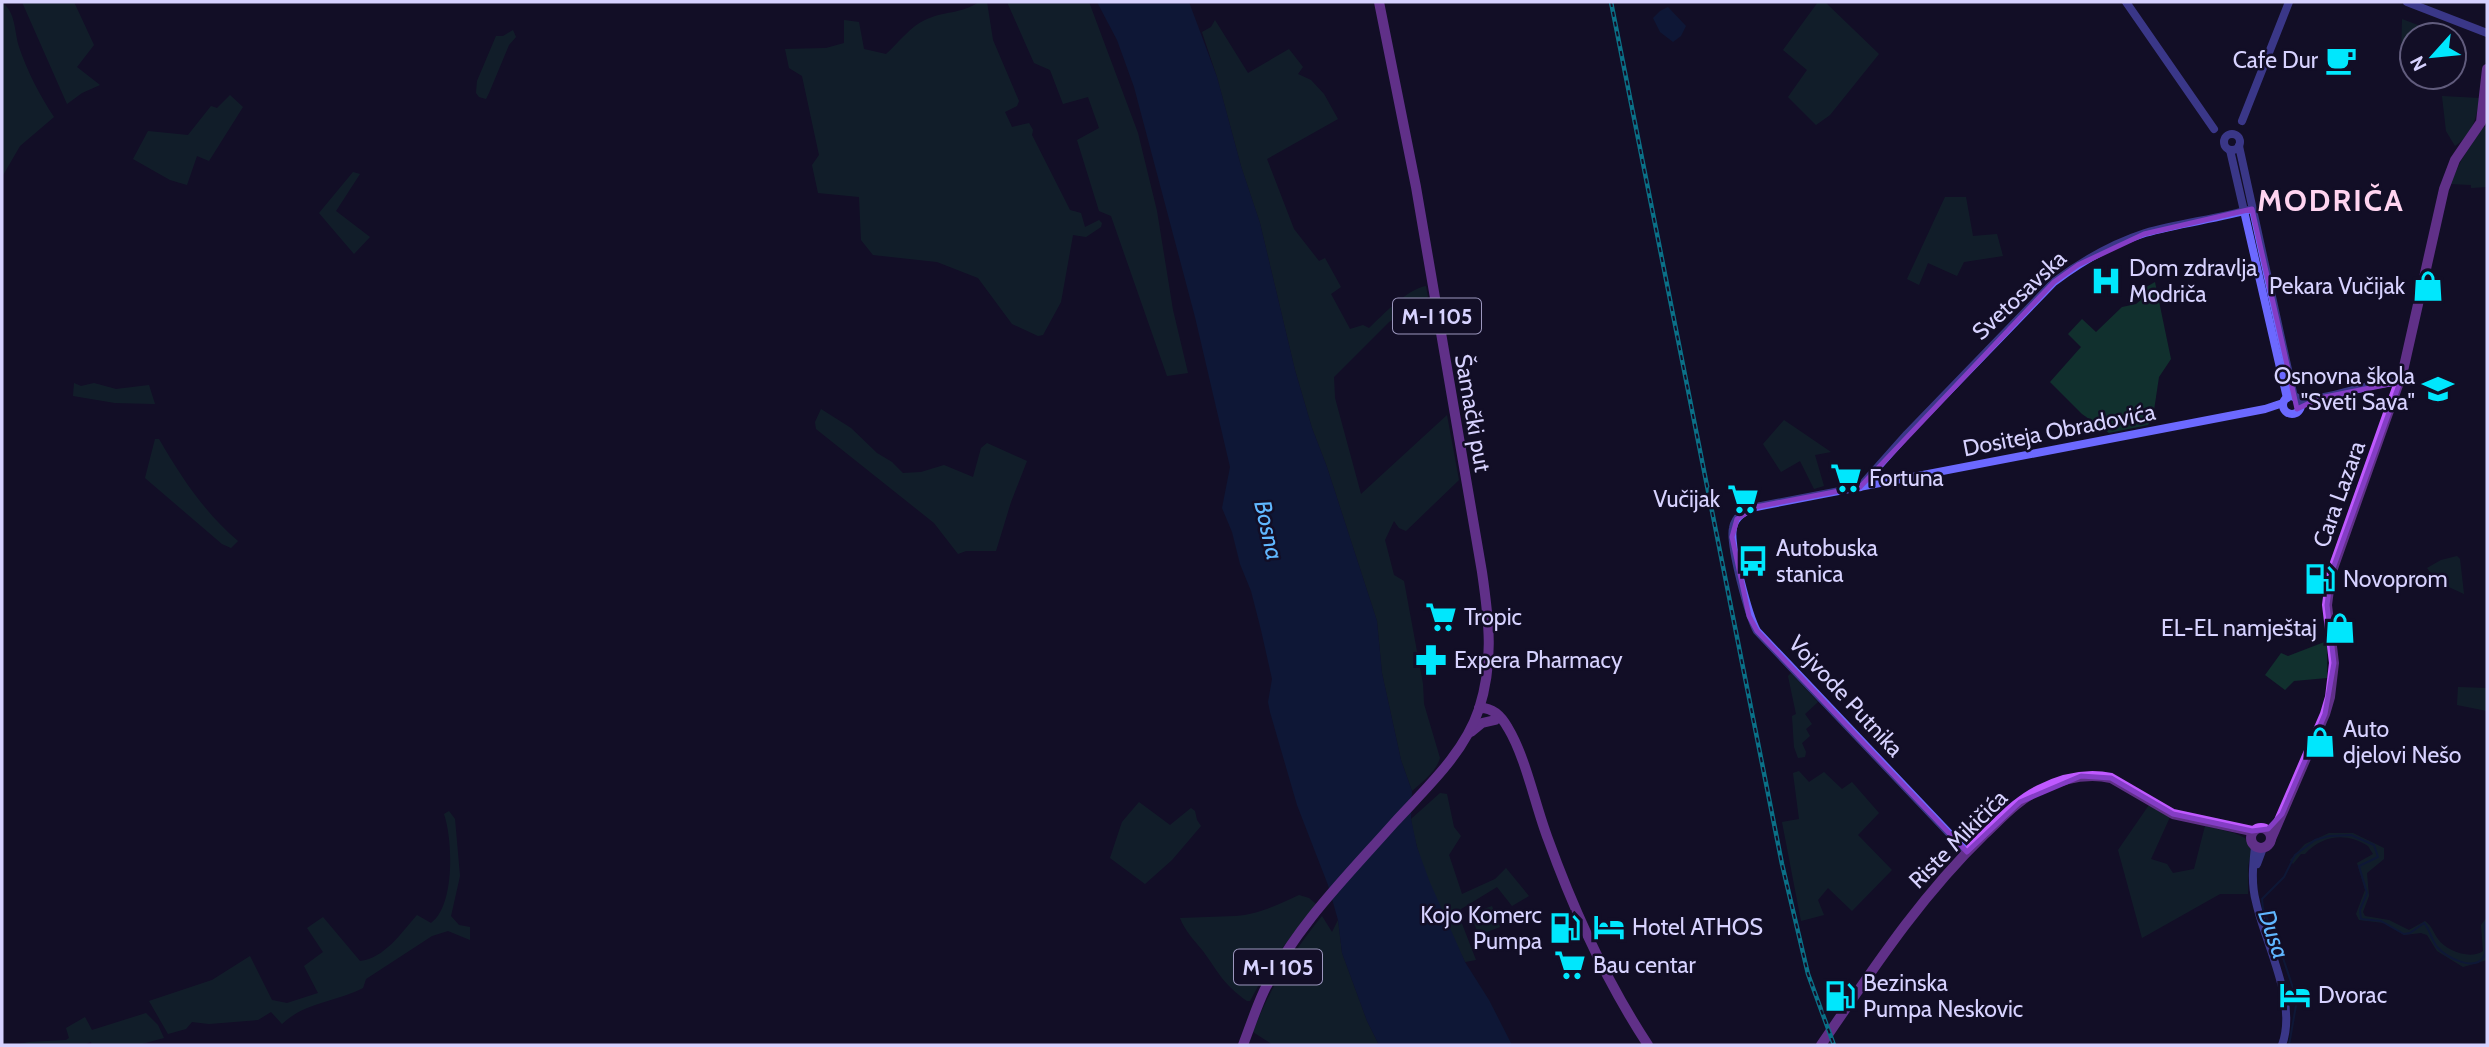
<svg xmlns="http://www.w3.org/2000/svg" width="2489" height="1047" viewBox="0 0 2489 1047" font-family="Cabin,sans-serif">
  <rect width="100%" height="100%" fill="#120e26"/>
  <!-- green -->
  <g fill="#11302e">
    <path d="M 2,2 C 16,13 14,30 19,47 C 27,71 40,96 54,117 L 20,146 L 2,177 Z"/>
    <path d="M 22,2 L 74,2 L 94,45 L 77,67 L 100,85 L 82,93 L 67,104 Z"/>
    <path d="M 979,2 L 987,2 L 993,40 L 1019,101 L 1017,106 L 1005,112 L 1012,127 L 1029,123 L 1033,130 L 1032,135 L 1070,210 L 1081,213 L 1085,227 L 1099,220 L 1102,223 L 1101,227 L 1086,237 L 1073,235 L 1061,302 L 1043,335 L 1038,336 L 1012,324 L 978,278 L 937,262 L 873,255 L 861,240 L 859,197 L 818,193 L 812,165 L 819,155 L 802,76 L 789,68 L 785,49 L 826,48 L 844,43 L 844,20 L 859,22 L 864,49 L 886,54 C 898,43 911,26 925,20 C 943,11 962,14 979,2 Z"/>
    <path d="M 1007,2 L 1089,2 L 1138,133 L 1157,211 L 1173,310 L 1188,373 L 1167,376 L 1111,216 L 1099,211 L 1077,140 L 1099,128 L 1088,97 L 1063,104 L 1050,70 L 1034,63 Z"/>
    <path d="M 1818,2 L 1825,2 L 1879,54 L 1830,115 L 1816,125 L 1788,97 L 1807,70 L 1783,50 Z"/>
    <path d="M 2402,19 L 2444,35 L 2412,35 L 2412,65 L 2401,65 Z"/>
    <path d="M 1215,20 L 1248,73 L 1289,49 L 1303,67 L 1298,74 L 1311,80 L 1324,94 L 1338,119 L 1267,159 L 1294,229 L 1319,261 L 1325,258 L 1341,287 L 1331,294 L 1350,329 L 1363,325 L 1369,328 C 1383,315 1407,289 1426,286 L 1428,297 L 1389,322 L 1334,377 L 1335,398 L 1361,494 L 1447,415 L 1459,480 L 1406,531 L 1399,528 L 1394,521 L 1385,540 L 1394,575 L 1404,581 L 1423,684 L 1424,704 L 1440,758 C 1436,772 1422,782 1412,791 L 1401,760 L 1382,673 L 1377,621 L 1327,467 L 1312,428 L 1295,370 L 1260,223 L 1241,166 L 1217,77 L 1202,32 L 1211,27 Z"/>
    <path d="M 513,30 L 516,37 L 509,45 L 489,93 L 486,99 L 479,97 L 476,93 L 477,81 L 496,36 L 503,36 Z"/>
    <path d="M 230,95 L 243,107 L 209,161 L 197,156 L 187,185 L 170,180 L 133,159 L 148,131 L 188,135 L 211,106 L 217,108 Z"/>
    <path d="M 2442,96 L 2479,98 C 2477,117 2472,135 2455,146 L 2446,131 Z"/>
    <path d="M 2483,127 L 2487,127 L 2487,187 L 2471,188 L 2471,185 L 2450,184 L 2461,161 Z"/>
    <path d="M 353,172 L 360,174 L 336,211 L 370,237 L 354,254 L 319,213 Z"/>
    <path d="M 1945,197 L 1966,197 L 1973,236 L 1997,234 L 2003,256 L 1964,262 L 1957,276 L 1928,263 L 1919,285 L 1907,279 Z"/>
    <path d="M 2155,282 L 2171,359 L 2159,377 L 2153,417 L 2148,425 L 2109,433 L 2082,414 L 2050,382 L 2081,347 L 2068,334 L 2082,319 L 2096,332 L 2122,307 L 2136,304 L 2141,300 L 2141,290 Z"/>
    <path d="M 74,383 L 81,386 L 94,383 L 116,389 L 149,385 L 155,404 L 115,403 L 73,396 Z"/>
    <path d="M 821,409 L 851,428 L 877,453 L 892,462 L 903,473 L 921,472 L 944,465 L 973,477 L 981,448 L 987,443 L 1027,461 L 1011,502 L 996,551 L 966,551 L 958,554 L 934,523 L 816,429 L 815,422 Z"/>
    <path d="M 1784,420 L 1831,452 L 1815,455 L 1824,486 L 1814,489 L 1800,461 L 1781,472 L 1763,444 Z"/>
    <path d="M 155,439 L 159,439 C 181,477 204,512 238,541 L 231,548 L 222,544 L 145,478 Z"/>
    <path d="M 2457,556 L 2460,559 L 2464,594 L 2438,582 L 2427,568 L 2441,560 Z"/>
    <path d="M 2327,641 L 2327,678 L 2294,681 L 2285,690 L 2265,675 L 2281,653 L 2288,656 Z"/>
    <path d="M 1791,673 L 1818,702 L 1805,714 L 1812,724 L 1806,729 L 1810,736 L 1802,743 L 1806,752 L 1805,757 L 1798,758 L 1794,747 L 1792,716 L 1796,714 L 1788,676 Z"/>
    <path d="M 2458,687 L 2487,688 L 2487,711 L 2457,705 Z"/>
    <path d="M 1799,771 L 1809,782 L 1824,772 L 1842,789 L 1852,782 L 1879,813 L 1858,835 L 1892,870 L 1852,911 L 1828,888 L 1818,900 L 1824,915 L 1801,921 L 1782,822 L 1799,819 L 1793,773 Z"/>
    <path d="M 1440,793 L 1447,794 L 1454,827 L 1461,836 L 1449,855 L 1462,894 L 1495,879 L 1506,868 L 1529,896 L 1512,906 L 1497,887 L 1461,909 L 1459,916 L 1476,960 L 1465,962 C 1444,916 1419,870 1411,819 Z"/>
    <path d="M 1139,802 L 1170,825 L 1191,808 L 1195,811 L 1197,820 L 1201,826 L 1172,860 L 1145,884 L 1110,858 L 1122,822 Z"/>
    <path d="M 2149,805 L 2170,817 L 2151,859 L 2167,864 L 2173,873 L 2194,869 L 2205,826 L 2234,833 L 2245,838 L 2252,850 L 2248,866 L 2248,894 L 2220,894 L 2142,938 L 2118,850 Z"/>
    <path d="M 449,811 L 455,819 L 460,876 L 451,916 L 459,925 L 470,927 L 470,940 L 448,931 L 432,936 L 366,979 L 363,988 C 336,1002 305,1002 282,1024 L 271,1012 L 258,1020 L 209,1024 L 192,1022 L 186,1029 L 168,1034 L 149,1001 L 212,980 L 250,956 L 272,1000 L 287,1003 L 318,993 L 304,966 L 323,952 L 307,928 L 323,917 L 360,961 C 385,958 401,933 417,915 L 431,923 C 455,906 453,840 444,814 Z"/>
    <path d="M 2329,833 L 2353,833 L 2384,848 L 2384,859 L 2367,873 L 2369,896 L 2363,912 L 2365,916 L 2389,920 L 2409,930 L 2425,921 C 2432,926 2433,932 2438,939 C 2446,951 2471,960 2483,951 L 2481,925 L 2487,917 L 2487,960 L 2463,967 L 2437,951 L 2427,935 L 2421,933 L 2404,935 L 2384,923 L 2359,920 L 2356,914 L 2365,890 L 2357,863 L 2373,854 L 2368,846 C 2347,832 2322,835 2305,854 L 2301,854 L 2293,864 L 2290,860 L 2305,844 Z"/>
    <path d="M 1299,895 L 1309,898 L 1316,904 L 1270,964 L 1250,1001 L 1247,1001 C 1223,984 1219,973 1203,951 C 1194,940 1185,931 1180,918 C 1199,917 1217,917 1236,916 C 1257,915 1280,904 1299,895 Z"/>
    <path d="M 1492,906 L 1500,927 L 1479,935 L 1470,914 Z"/>
    <path d="M 1322,916 L 1332,932 L 1338,920 L 1342,953 L 1367,1021 L 1379,1045 L 1273,1045 L 1253,1032 C 1269,989 1293,952 1322,916 Z"/>
    <path d="M 146,1013 L 158,1025 L 164,1038 L 138,1045 L 92,1045 L 91,1042 L 83,1045 L 14,1045 L 29,1042 L 66,1040 L 69,1038 L 66,1028 L 85,1017 L 92,1030 Z"/>
  </g>
  <!-- water -->
  <g fill="#0a2249">
    <path d="M 1097,2 L 1189,2 L 1217,77 L 1241,166 L 1260,223 L 1295,370 L 1312,428 L 1327,467 L 1377,621 L 1382,673 L 1401,760 L 1412,791 L 1411,819 L 1417,847 L 1429,880 L 1465,962 L 1489,1000 L 1512,1045 L 1379,1045 L 1367,1021 L 1342,953 L 1338,920 L 1328,885 L 1297,805 L 1270,712 L 1268,702 L 1272,679 L 1261,630 L 1251,591 L 1240,564 L 1232,532 L 1222,508 L 1230,467 L 1195,317 L 1134,87 L 1117,40 Z"/>
    <path d="M 1668,7 L 1686,26 L 1681,36 L 1673,42 L 1660,32 L 1653,18 L 1660,11 Z"/>
  </g>
  <g fill="none" stroke-linecap="round" stroke-linejoin="round">
    <!-- stream -->
    <path stroke="#0a2249" stroke-width="2" d="M 2289,1045 L 2297,1000 L 2282,955 L 2263,909 L 2262,899 L 2284,877 L 2295,855 L 2315,840 L 2329,836 L 2351,835 L 2374,845 L 2378,857 L 2359,866 L 2367,893 L 2360,910 L 2361,919 L 2381,921 L 2404,934 L 2410,933 L 2424,923 C 2430,929 2431,939 2437,947 C 2446,957 2475,973 2484,956 C 2489,947 2483,933 2485,923 L 2487,922"/>
    <!-- secondary -->
    <g stroke="#6c69ff" stroke-width="8">
      <path d="M 2126,2 L 2214,129"/>
      <path d="M 2407,2 L 2487,33"/>
      <path d="M 2242,121 L 2289,2"/>
      <circle cx="2232" cy="142" r="8"/>
      <path d="M 2239,146 L 2294,397"/>
      <path d="M 2230,150 L 2287,398"/>
      <circle cx="2292" cy="405" r="9"/>
      <path d="M 2298,399 C 2332,401 2365,382 2400,382"/>
      <path d="M 1860,487 L 1907,434 L 2054,282 C 2082,261 2111,244 2145,233 C 2180,223 2217,219 2252,209"/>
      <path d="M 2255,847 C 2253,865 2251,883 2256,902 C 2265,944 2298,1002 2282,1045"/>
      <path d="M 1967,852 L 1757,631 C 1749,617 1729,544 1733,528 C 1735,516 1745,511 1756,507 L 2265,409 L 2283,403"/>
      <path d="M 2257,864 L 2263,848"/>
    </g>
    <!-- primary -->
    <g stroke="#bf59ff" stroke-width="10">
      <path d="M 1479,708 C 1493,707 1502,717 1508,728 C 1526,758 1535,805 1548,839 C 1574,911 1606,981 1648,1045"/>
      <path d="M 1471,732 L 1482,723 L 1495,720"/>
      <circle cx="2261" cy="838" r="10"/>
      <path d="M 2271,839 L 2325,714 L 2330,697 L 2334,663 L 2327,605 L 2331,574 L 2403,371 L 2444,189 L 2455,160 L 2481,122 L 2487,69"/>
      <path d="M 1243,1045 C 1250,1027 1256,1008 1264,991 C 1295,927 1348,875 1394,823 C 1426,788 1464,754 1479,709 C 1494,662 1489,620 1482,572 L 1416,187 L 1379,2"/>
      <path d="M 1821,1045 C 1873,969 1919,898 1985,834 C 2002,818 2018,800 2039,790 C 2061,779 2087,773 2111,778 L 2173,814 L 2252,831"/>
    </g>
    <defs>
      <path id="rail" d="M 1611,2 L 1782,864 L 1808,974 L 1834,1045"/>
    </defs>
    <!-- rail casing -->
    <use href="#rail" stroke="#00e7fd" stroke-width="4.5"/>
    <!-- rail -->
    <use href="#rail" stroke="#120e26" stroke-width="2" stroke-dasharray="5" stroke-linecap="butt"/>
  </g>
  <!-- marked area -->
  <path d="M0 0H2489V1047H0ZM 2252,209 L 2297,409 L 2320,398 L 2400,382 L 2331,574 L 2327,605 L 2334,663 L 2325,714 L 2282,814 L 2268,829 L 2252,831 L 2173,814 L 2111,778 L 2081,776 L 2020,802 L 1967,852 L 1757,631 L 1749,616 L 1732,537 L 1737,519 L 1756,507 L 1860,487 L 2054,282 L 2078,265 L 2144,234 Z" fill="#120e26" fill-opacity=".55" fill-rule="evenodd"/>
  <path fill="none" stroke="#843dc5" stroke-width="5" stroke-linejoin="round" d="M 2252,209 L 2297,409 L 2320,398 L 2400,382 L 2331,574 L 2327,605 L 2334,663 L 2325,714 L 2282,814 L 2268,829 L 2252,831 L 2173,814 L 2111,778 L 2081,776 L 2020,802 L 1967,852 L 1757,631 L 1749,616 L 1732,537 L 1737,519 L 1756,507 L 1860,487 L 2054,282 L 2078,265 L 2144,234 Z"/>
  <!-- icons -->
  <defs>
    <symbol id="cafe-bare" viewBox="-9 -9 18 18"><path d="M-5.5-4.5H6V0H3Q3 3.5 0 3.5H-2.5Q-5.5 3.5-5.5 0ZM3-3.2v2h1.7v-2ZM-6 4.5H4V6H-6Z" fill="#00e7fd" stroke="#120e26" stroke-width="2.5" paint-order="stroke"/></symbol>
    <symbol id="hospital-bare" viewBox="-9 -9 18 18"><path d="M-5-5h3v3.5h4V-5h3V5h-3V1.5h-4V5h-3Z" fill="#00e7fd" stroke="#120e26" stroke-width="2.5" paint-order="stroke"/></symbol>
    <symbol id="shop-bare" viewBox="-9 -9 18 18"><path d="M-5-2.5h2.3a2.7 3.5 0 0 1 5.4 0H5L5.5 6h-11ZM-1.5-2.5h3a1.5 2.3 0 0 0-3 0Z" fill="#00e7fd" stroke="#120e26" stroke-width="2.5" paint-order="stroke"/></symbol>
    <symbol id="school-bare" viewBox="-9 -9 18 18"><path d="M0-5L7-2L0 1L-7-2ZM-4 1L0 2.5L4 1V4Q0 6-4 4Z" fill="#00e7fd" stroke="#120e26" stroke-width="2.5" paint-order="stroke"/></symbol>
    <symbol id="supermarket-bare" viewBox="-9 -9 18 18"><path d="M-6-5.5h2.5l.6 2H6L4.5 2H-2.5L-4.4-4H-6ZM-1.5 3.2a1.3 1.3 0 1 0 .1 0ZM3 3.2a1.3 1.3 0 1 0 .1 0Z" fill="#00e7fd" stroke="#120e26" stroke-width="2.5" paint-order="stroke"/></symbol>
    <symbol id="bus-bare" viewBox="-9 -9 18 18"><path d="M-5-6H5V4H4V6H2V4H-2V6H-4V4H-5ZM-3.5-4V0h7V-4ZM-3.5 1.2v1.5H-2V1.2ZM2 1.2v1.5H3.5V1.2Z" fill="#00e7fd" stroke="#120e26" stroke-width="2.5" paint-order="stroke"/></symbol>
    <symbol id="fuel-bare" viewBox="-9 -9 18 18"><path d="M-5.5-6h7V0h2V4h1.3V-2.5L3-4.5l.8-.8L6-3V5H2.5V1h-1V6h-7ZM-4.2-4.7v3.2H.2V-4.7Z" fill="#00e7fd" stroke="#120e26" stroke-width="2.5" paint-order="stroke"/></symbol>
    <symbol id="pharmacy-bare" viewBox="-9 -9 18 18"><path d="M-2-6h4v4h4v4h-4v4h-4v-4h-4v-4h4Z" fill="#00e7fd" stroke="#120e26" stroke-width="2.5" paint-order="stroke"/></symbol>
    <symbol id="hotel-bare" viewBox="-9 -9 18 18"><path d="M-6-4.5h1.5V1H6V5H4.5V3h-9V5H-6ZM-4 0a1.8 1.8 0 1 1 3.6 0ZM.5 0V-2.5h3Q6-2.5 6 0Z" fill="#00e7fd" stroke="#120e26" stroke-width="2.5" paint-order="stroke"/></symbol>
  </defs>
  <g fill-rule="evenodd">
    <use href="#cafe-bare" x="2319" y="38" width="44" height="44"/>
    <use href="#hospital-bare" x="2084" y="259" width="44" height="44"/>
    <use href="#shop-bare" x="2406" y="264" width="44" height="44"/>
    <use href="#school-bare" x="2416" y="367" width="44" height="44"/>
    <use href="#supermarket-bare" x="1824" y="456" width="44" height="44"/>
    <use href="#supermarket-bare" x="1721" y="477" width="44" height="44"/>
    <use href="#bus-bare" x="1731" y="539" width="44" height="44"/>
    <use href="#fuel-bare" x="2298" y="557" width="44" height="44"/>
    <use href="#supermarket-bare" x="1419" y="595" width="44" height="44"/>
    <use href="#shop-bare" x="2318" y="606" width="44" height="44"/>
    <use href="#pharmacy-bare" x="1409" y="638" width="44" height="44"/>
    <use href="#shop-bare" x="2298" y="720" width="44" height="44"/>
    <use href="#hotel-bare" x="1587" y="905" width="44" height="44"/>
    <use href="#fuel-bare" x="1543" y="906" width="44" height="44"/>
    <use href="#supermarket-bare" x="1548" y="943" width="44" height="44"/>
    <use href="#hotel-bare" x="2273" y="973" width="44" height="44"/>
    <use href="#fuel-bare" x="1818" y="974" width="44" height="44"/>
  </g>
  <g text-anchor="middle" dominant-baseline="central" stroke-width="5" stroke-linejoin="round" paint-order="stroke">
    <!-- shield labels -->
    <g fill="#120e26" stroke="#9c97be" stroke-width="2">
      <rect x="1393" y="298.5" width="88" height="35" rx="5"/>
      <rect x="1234" y="949.5" width="88" height="35" rx="5"/>
    </g>
    <g font-size="21" font-weight="bold" fill="#d7d2ff">
      <text x="1437" y="316">M-I 105</text>
      <text x="1278" y="967">M-I 105</text>
    </g>
    <!-- poi labels -->
    <g font-size="23" fill="#d7d2ff" stroke="#120e26" text-anchor="start">
      <text x="2318" y="60" text-anchor="end">Cafe Dur</text>
      <text x="2129" y="268">Dom zdravlja<tspan x="2129" dy="26">Modriča</tspan></text>
      <text x="2405" y="286" text-anchor="end">Pekara Vučijak</text>
      <text x="2415" y="376" text-anchor="end">Osnovna škola<tspan x="2415" dy="26">"Sveti Sava"</tspan></text>
      <text x="1869" y="478">Fortuna</text>
      <text x="1720" y="499" text-anchor="end">Vučijak</text>
      <text x="1776" y="548">Autobuska<tspan x="1776" dy="26">stanica</tspan></text>
      <text x="2343" y="579">Novoprom</text>
      <text x="1464" y="617">Tropic</text>
      <text x="2317" y="628" text-anchor="end">EL-EL namještaj</text>
      <text x="1454" y="660">Expera Pharmacy</text>
      <text x="2343" y="729">Auto<tspan x="2343" dy="26">djelovi Nešo</tspan></text>
      <text x="1542" y="915" text-anchor="end">Kojo Komerc<tspan x="1542" dy="26">Pumpa</tspan></text>
      <text x="1632" y="927">Hotel ATHOS</text>
      <text x="1593" y="965">Bau centar</text>
      <text x="1863" y="983">Bezinska<tspan x="1863" dy="26">Pumpa Neskovic</tspan></text>
      <text x="2318" y="995">Dvorac</text>
    </g>
    <!-- street labels -->
    <g font-size="23" fill="#d7d2ff" stroke="#120e26">
      <text transform="translate(2019 295) rotate(-43)">Svetosavska</text>
      <text transform="translate(1473 413) rotate(80)">Šamački put</text>
      <text transform="translate(2059 430) rotate(-11)">Dositeja Obradovića</text>
      <text transform="translate(2339 494) rotate(-70)">Cara Lazara</text>
      <text transform="translate(1846 696) rotate(47)">Vojvode Putnika</text>
      <text transform="translate(1958 839) rotate(-45)">Riste Mikičića</text>
    </g>
    <!-- water labels -->
    <g font-size="24" font-style="italic" fill="#60b7ff" stroke="#120e26">
      <text transform="translate(1269 530) rotate(77)">Bosna</text>
      <text transform="translate(2274 934) rotate(71)">Dusa</text>
    </g>
    <!-- district labels -->
    <g font-size="30" font-weight="bold" letter-spacing="2" fill="#ffd4f0" stroke="#120e26">
      <text x="2331" y="200">MODRIČA</text>
    </g>
  </g>
  <!-- border -->
  <rect width="2489" height="1047" fill="none" stroke="#d7d2ff" stroke-width="7"/>
  <!-- north arrow -->
  <g transform="translate(2433 56) rotate(243)"><circle r="33" fill="#120e26" stroke="#615c7d" stroke-width="2"/>
  <path d="M0-5L12 26L0 18L-12 26Z" fill="#00e7fd"/>
  <text y="-10" font-size="19" font-weight="bold" text-anchor="middle" fill="#d7d2ff">N</text>
  </g>
</svg>
